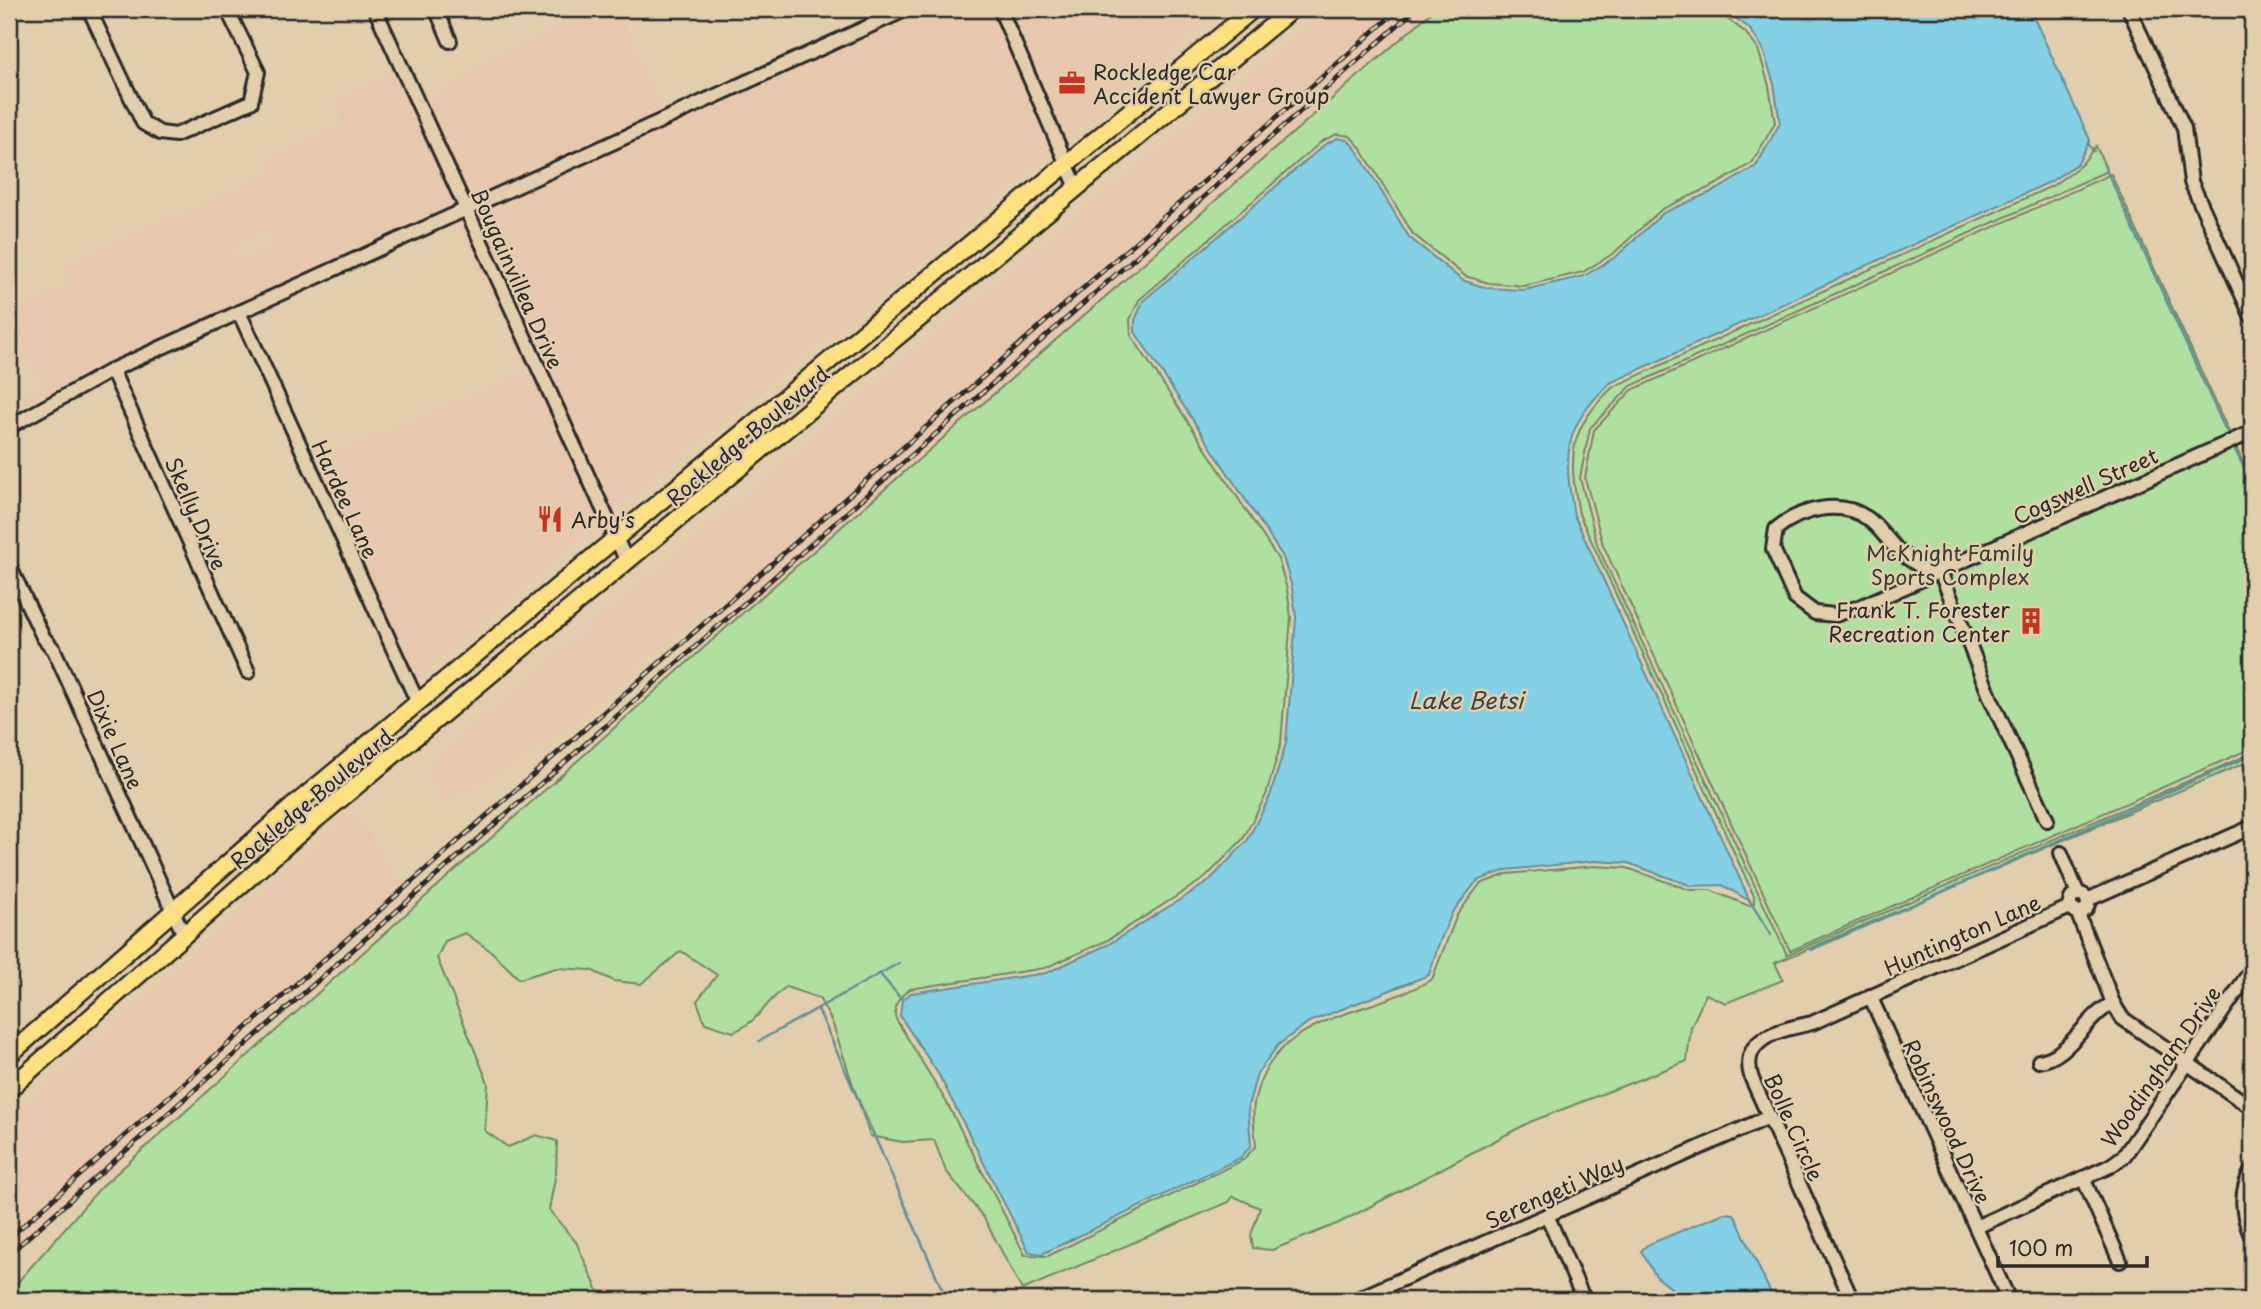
<svg xmlns="http://www.w3.org/2000/svg" width="2261" height="1309" viewBox="0 0 2261 1309" font-family="'Playpen Sans',sans-serif">
  <rect width="100%" height="100%" fill="#e2ceac"/>
  <filter id="ink" filterUnits="userSpaceOnUse"><feTurbulence type="fractalNoise" baseFrequency=".0143" numOctaves="2"/><feDisplacementMap in="SourceGraphic" scale="14" xChannelSelector="R" yChannelSelector="G"/><feConvolveMatrix kernelMatrix="1 2 1 2 8 2 1 2 1" color-interpolation-filters="sRGB"/></filter>
  <g filter="url(#ink)">
    <!-- built -->
    <g fill="#e7c7ae" fill-rule="evenodd">
      <path d="M 605,9 L 617,9 L 665,114 L 469,203 L 423,102 L 506,50 Z"/>
      <path d="M 932,9 L 993,9 L 1054,150 L 908,273 L 610,513 L 473,212 Z"/>
      <path d="M 1006,9 L 1222,9 L 1064,142 Z"/>
      <path d="M 1329,9 L 1435,9 L 737,618 L 725,592 L 557,736 L 492,777 L 446,801 L 425,767 L 927,341 Z"/>
      <path d="M 397,71 L 458,208 L 104,368 L 9,421 L 9,404 L 41,386 L 9,313 L 70,285 L 62,266 L 271,173 L 267,159 L 344,124 L 335,99 ZM 266,231 L 271,233 L 274,246 L 240,263 L 236,261 L 232,247 Z"/>
      <path d="M 462,217 L 601,521 L 414,681 L 310,453 L 315,461 L 527,371 L 456,220 Z"/>
      <path d="M 353,811 L 403,886 L 9,1253 L 9,1119 Z"/>
    </g>
    <!-- green -->
    <g fill="#b0e0a0" stroke="#6e8666" stroke-width="2">
      <path d="M 1435,9 L 1714,9 L 1745,32 L 1758,49 L 1769,86 L 1775,123 L 1752,163 L 1715,185 L 1662,209 L 1614,253 L 1583,272 L 1524,286 L 1489,283 L 1465,276 L 1413,234 L 1360,147 L 1350,136 L 1337,134 L 1322,141 L 1139,300 L 1130,320 L 1131,335 L 1278,559 L 1287,589 L 1291,617 L 1281,743 L 1266,795 L 1243,839 L 1205,878 L 1106,941 L 1045,968 L 910,989 C 899,997 892,1006 896,1019 L 947,1103 L 1025,1255 L 1048,1256 L 1243,1160 L 1256,1146 C 1255,1133 1252,1116 1254,1103 C 1272,1011 1368,1018 1432,979 L 1457,915 L 1480,884 L 1507,874 L 1594,866 L 1627,868 L 1690,890 L 1710,890 L 1749,906 L 1754,903 L 1754,896 L 1579,514 C 1568,455 1568,430 1613,387 L 2052,186 L 2081,165 L 2096,146 L 2107,171 L 1631,386 L 1590,428 L 1580,478 L 1598,547 L 1787,955 L 2252,753 L 2252,760 L 1775,963 L 1783,980 L 1726,1003 L 1706,994 L 1691,1027 L 1687,1061 L 1530,1122 L 1339,1223 L 1272,1250 L 1253,1248 L 1251,1235 L 1260,1208 L 1233,1196 L 1229,1202 L 1022,1290 L 984,1218 L 946,1171 L 934,1140 L 903,1142 L 870,1136 L 832,1022 L 819,998 L 786,987 C 764,1003 759,1022 733,1032 L 705,1023 L 697,1001 L 717,975 L 681,951 L 641,984 L 614,981 L 591,970 L 556,968 L 519,979 L 492,952 L 465,933 L 445,941 L 437,958 L 488,1083 L 485,1131 L 508,1147 L 536,1135 L 557,1141 L 556,1173 L 549,1210 L 576,1242 L 602,1300 L 9,1300 L 9,1292 L 100,1188 L 737,618 Z"/>
      <path d="M 2111,174 L 2252,482 L 2252,748 L 1790,951 L 1603,545 L 1585,478 L 1594,430 L 1632,390 Z"/>
    </g>
    <!-- water -->
    <g fill="#84d0e4" stroke="#608e9a" stroke-width="2">
      <path d="M 1723,9 L 2030,9 L 2090,140 L 2078,163 L 2050,182 L 1610,383 C 1563,428 1563,454 1574,515 L 1750,901 L 1722,885 L 1692,886 L 1628,863 L 1595,861 L 1506,870 L 1477,881 L 1452,913 L 1438,946 L 1429,975 L 1309,1022 L 1278,1045 L 1257,1074 L 1248,1106 L 1251,1146 L 1240,1158 L 1042,1254 L 1029,1252 L 939,1075 L 900,1016 L 902,1000 L 911,993 L 1046,973 L 1109,944 L 1208,882 L 1247,841 L 1270,796 L 1286,743 L 1296,617 L 1292,588 L 1283,557 L 1135,332 L 1135,320 L 1143,301 L 1324,145 L 1337,138 L 1348,140 L 1356,149 L 1409,237 L 1462,280 L 1487,288 L 1524,290 L 1584,276 L 1617,256 L 1663,213 L 1718,189 L 1756,166 L 1780,123 L 1774,84 L 1762,47 L 1749,28 Z"/>
      <path d="M 1724,1213 L 1734,1214 L 1774,1300 L 1686,1300 L 1656,1276 L 1641,1251 L 1647,1245 Z"/>
    </g>
    <g fill="none" stroke-linecap="round" stroke-linejoin="round">
      <!-- stream -->
      <g stroke="#608e9a" stroke-width="2.5">
        <path d="M 2088,144 L 2094,151"/>
        <path d="M 2104,165 L 2226,431"/>
        <path d="M 2234,448 L 2252,484"/>
        <path d="M 1750,901 L 1771,935"/>
        <path d="M 1811,950 L 2252,755"/>
        <path d="M 880,974 L 902,1000"/>
        <path d="M 818,1009 L 947,1300"/>
        <path d="M 759,1041 L 899,963"/>
      </g>
      <defs>
        <g id="minor">
          <path d="M 89,9 L 143,123 L 160,133 L 176,135 L 251,102 L 258,72 L 227,9"/>
          <path d="M 375,9 L 627,562"/>
          <path d="M 436,9 L 450,41"/>
          <path d="M 1000,9 L 1077,188"/>
          <path d="M 2129,9 L 2184,128 L 2191,182 L 2252,317"/>
          <path d="M 239,312 L 418,703"/>
          <path d="M 112,370 L 248,672"/>
          <path d="M 9,427 L 112,370 L 907,9"/>
          <path d="M 9,565 L 43,637 L 54,650 L 183,933"/>
          <path d="M 1940,571 L 1991,699 L 2047,820"/>
          <path d="M 1933,574 C 1922,567 1911,561 1901,553 C 1889,543 1880,527 1867,518 C 1839,499 1800,509 1776,529 L 1773,549 L 1795,598 L 1815,613 L 1835,615 L 1862,606 L 2252,432"/>
          <path d="M 2061,853 L 2078,894"/>
          <circle cx="2079" cy="903" r="9"/>
          <path d="M 2087,900 L 2252,827"/>
          <path d="M 2078,914 L 2113,1003 L 2122,1018 L 2252,1108"/>
          <path d="M 1870,996 L 2009,1300"/>
          <path d="M 2039,1061 C 2070,1057 2085,1017 2113,1003"/>
          <path d="M 2252,1170 C 2239,1192 2242,1216 2252,1238"/>
          <path d="M 2083,1178 L 2120,1261"/>
          <path d="M 1547,1215 L 1584,1300"/>
          <path d="M 1976,1227 L 2110,1166 L 2124,1156 L 2252,969"/>
          <path d="M 1355,1300 L 1769,1117"/>
          <path d="M 1852,1300 L 1752,1079 C 1738,1038 1780,1030 1812,1023 L 2070,907"/>
        </g>
        <g id="major">
          <path d="M 9,1055 L 292,807 L 1253,9"/>
          <path d="M 9,1089 L 308,826 L 1292,9"/>
        </g>
      </defs>
      <!-- minor casing -->
      <use href="#minor" stroke="#2b2b2b" stroke-width="18"/>
      <!-- major casing -->
      <use href="#major" stroke="#2b2b2b" stroke-width="21"/>
      <!-- minor -->
      <use href="#minor" stroke="#e2ceac" stroke-width="12"/>
      <!-- major -->
      <use href="#major" stroke="#fde080" stroke-width="16"/>
      <defs>
        <g id="rail">
          <path d="M 9,1238 L 1399,9"/>
          <path d="M 9,1254 L 1416,9"/>
        </g>
      </defs>
      <!-- rail casing -->
      <use href="#rail" stroke="#2b2b2b" stroke-width="5"/>
      <!-- rail -->
      <use href="#rail" stroke="#e2ceac" stroke-width="2.5" stroke-dasharray="8" stroke-linecap="butt"/>
    </g>
  </g>
  <!-- icons -->
  <defs>
    <symbol id="office-bare" viewBox="-9 -9 18 18"><path d="M-6-3h4V-5.5h4V-3h4V5H-6ZM-1-4.5V-3h2v-1.5ZM-6 0V1H6V0Z" fill="#c8321e" stroke="#e2ceac" stroke-width="2.5" paint-order="stroke"/></symbol>
    <symbol id="restaurant-bare" viewBox="-9 -9 18 18"><path d="M-5-6h1v4h1v-4h1v4h1v-4h1v5L-1.5 .5V6h-2V.5L-5-1ZM5-6V6H3V1.5H1.5Q1.5-4 5-6Z" fill="#c8321e" stroke="#e2ceac" stroke-width="2.5" paint-order="stroke"/></symbol>
    <symbol id="building-bare" viewBox="-9 -9 18 18"><path d="M-4-6H4V6H1V3H-1V6H-4ZM-2.5-4.3h1.7v1.8h-1.7ZM.8-4.3h1.7v1.8H.8ZM-2.5-1h1.7V.8h-1.7ZM.8-1h1.7V.8H.8Z" fill="#c8321e" stroke="#e2ceac" stroke-width="2.5" paint-order="stroke"/></symbol>
  </defs>
  <g fill-rule="evenodd">
    <use href="#office-bare" x="1053" y="64" width="38" height="38"/>
    <use href="#restaurant-bare" x="531" y="500" width="38" height="38"/>
    <use href="#building-bare" x="2012" y="602" width="38" height="38"/>
  </g>
  <g text-anchor="middle" dominant-baseline="central" stroke-width="5" stroke-linejoin="round" paint-order="stroke">
    <!-- poi labels -->
    <g font-size="21" fill="#2b2b2b" stroke="#e2ceac" text-anchor="start">
      <text x="1093" y="71">Rockledge Car<tspan x="1093" dy="24">Accident Lawyer Group</tspan></text>
      <text x="571" y="519">Arby's</text>
      <text x="2010" y="609" text-anchor="end">Frank T. Forester<tspan x="2010" dy="24">Recreation Center</tspan></text>
    </g>
    <!-- street labels -->
    <g font-size="21" fill="#2b2b2b" stroke="#e2ceac">
      <text transform="translate(518 278) rotate(66)">Bougainvillea Drive</text>
      <text transform="translate(747 435) rotate(-40)">Rockledge Boulevard</text>
      <text transform="translate(2085 485) rotate(-24)">Cogswell Street</text>
      <text transform="translate(346 499) rotate(65)">Hardee Lane</text>
      <text transform="translate(197 513) rotate(66)">Skelly Drive</text>
      <text transform="translate(116 739) rotate(66)">Dixie Lane</text>
      <text transform="translate(311 798) rotate(-40)">Rockledge Boulevard</text>
      <text transform="translate(1962 934) rotate(-24)">Huntington Lane</text>
      <text transform="translate(2160 1066) rotate(-55)">Woodingham Drive</text>
      <text transform="translate(1948 1121) rotate(65)">Robinswood Drive</text>
      <text transform="translate(1795 1127) rotate(66)">Bolle Circle</text>
      <text transform="translate(1554 1191) rotate(-24)">Serengeti Way</text>
    </g>
    <!-- park labels -->
    <g font-size="21" fill="#383d37" stroke="#e2ceac">
      <text x="1950" y="552">McKnight Family<tspan x="1950" dy="24">Sports Complex</tspan></text>
    </g>
    <!-- water labels -->
    <g font-size="23" font-style="italic" fill="#384447" stroke="#e2ceac">
      <text x="1466" y="699">Lake Betsi</text>
    </g>
  </g>
  <!-- margin -->
  <rect width="2261" height="1309" fill="none" stroke="#e2ceac" stroke-width="35"/>
  <rect x="18" y="18" width="2226" height="1274" fill="none" stroke="#2b2b2b" stroke-width="2.5" filter="url(#ink)"/>
  <!-- scale -->
  <path d="M1998 1256v10h149v-10" fill="none" stroke="#2b2b2b" stroke-width="3.5"/>
  <text x="2009" y="1256" font-size="21" fill="#2b2b2b" stroke="#e2ceac" stroke-width="5" paint-order="stroke">100 m</text>
</svg>
